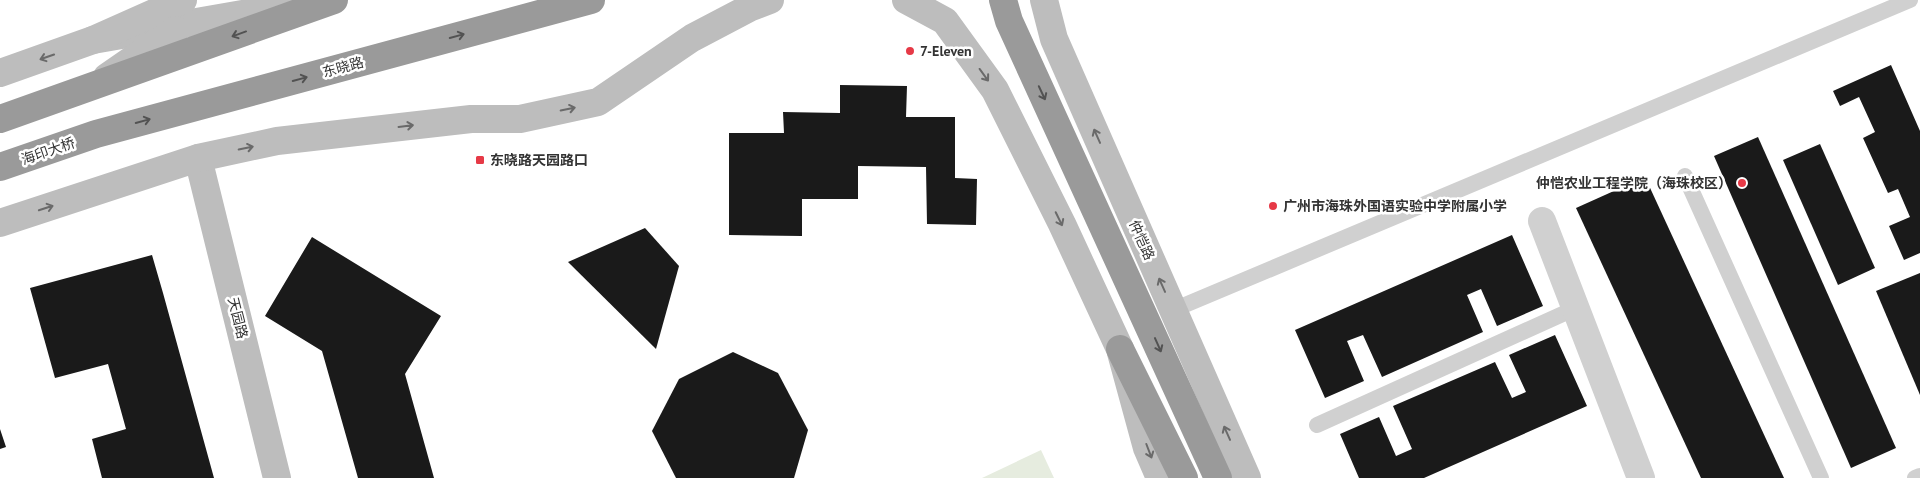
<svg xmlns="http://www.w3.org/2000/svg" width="1920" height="478" viewBox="0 0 1920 478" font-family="'PT Sans','Noto Sans SC',sans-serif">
  <rect width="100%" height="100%" fill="#fff"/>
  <!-- green -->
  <path fill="#e6ecdf" d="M 1041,450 L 1054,478 L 982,478 Z"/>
  <!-- building -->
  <g fill="#1a1a1a">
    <path d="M 1891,65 L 1920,131 L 1920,253 L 1904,260 L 1889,226 L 1910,217 L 1898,189 L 1888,193 L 1863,138 L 1875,132 L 1859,97 L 1840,106 L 1833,91 Z"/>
    <path d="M 840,85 L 907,86 L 906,117 L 955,117 L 955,178 L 977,179 L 976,225 L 927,224 L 926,167 L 858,166 L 858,199 L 802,199 L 802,236 L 729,235 L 729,133 L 784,133 L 783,112 L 840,113 Z"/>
    <path d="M 1758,137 L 1896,448 L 1851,468 L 1714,156 Z"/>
    <path d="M 1820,144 L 1875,268 L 1838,285 L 1783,160 Z"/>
    <path d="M 1645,177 L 1784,478 L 1701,478 L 1576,208 Z"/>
    <path d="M 645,228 L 679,266 L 656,349 L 568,262 Z"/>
    <path d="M 1512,235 L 1543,306 L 1497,326 L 1481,289 L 1467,295 L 1483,332 L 1382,377 L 1363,335 L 1347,341 L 1364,381 L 1325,398 L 1295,330 Z"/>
    <path d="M 312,237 L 441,316 L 405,374 L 434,478 L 358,478 L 322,351 L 265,316 Z"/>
    <path d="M 152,255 L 163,293 L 214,478 L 102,478 L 92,439 L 126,429 L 108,364 L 55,378 L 30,288 Z"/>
    <path d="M 1920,273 L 1920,395 L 1876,291 Z"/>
    <path d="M 1555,335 L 1587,406 L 1424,478 L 1359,478 L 1340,434 L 1379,417 L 1396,456 L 1412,449 L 1393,406 L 1495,362 L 1512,398 L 1526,392 L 1509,355 Z"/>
    <path d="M 733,352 L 778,373 L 808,430 L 794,478 L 676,478 L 652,431 L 679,379 Z"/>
    <path d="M 0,429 L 6,447 L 0,449 Z"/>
  </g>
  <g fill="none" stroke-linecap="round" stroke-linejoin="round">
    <!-- lane -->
    <g stroke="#d0d0d0" stroke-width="16">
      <path d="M 1685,176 L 1821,478"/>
      <path d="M 1173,310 L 1910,0"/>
      <path d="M 1317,425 L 1576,308"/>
      <path d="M 1915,478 L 1920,476"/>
    </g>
    <!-- street -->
    <path stroke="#d0d0d0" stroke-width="28" d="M 1542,221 L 1641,478"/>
    <!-- secondary -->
    <g stroke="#bdbdbd" stroke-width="28">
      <path d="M 906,0 L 945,21 L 995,90 L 1062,224 L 1120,349 L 1147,448 L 1160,478"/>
      <path d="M 1044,0 L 1054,39 L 1247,478"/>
      <path d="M 93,40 L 300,4"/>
      <path d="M 0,73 L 93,40 L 183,0"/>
      <path d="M 107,77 L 175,30"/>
      <path d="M 198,158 L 277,478"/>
      <path d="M 0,223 L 198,158 L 277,141 L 471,119 L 520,119 L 598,102 L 692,38 L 749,8 L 770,0"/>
    </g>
    <!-- highway -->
    <g stroke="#9a9a9a" stroke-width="28">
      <path d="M 1003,0 L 1009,21 L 1218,478"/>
      <path d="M 0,119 L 334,0"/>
      <path d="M 0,167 L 96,134 L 591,0"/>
      <path d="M 1120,349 L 1184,478"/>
    </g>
  </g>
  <!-- one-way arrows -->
  <defs><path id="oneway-shaft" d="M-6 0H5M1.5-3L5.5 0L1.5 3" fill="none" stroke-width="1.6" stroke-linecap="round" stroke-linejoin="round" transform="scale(1.25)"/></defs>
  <g stroke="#525252">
    <use href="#oneway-shaft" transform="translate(239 34) rotate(160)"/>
    <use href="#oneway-shaft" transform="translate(457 36) rotate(-15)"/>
    <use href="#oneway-shaft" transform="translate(300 79) rotate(-15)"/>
    <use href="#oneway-shaft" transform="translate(1042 93) rotate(65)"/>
    <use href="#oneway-shaft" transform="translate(143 121) rotate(-15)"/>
    <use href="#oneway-shaft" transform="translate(1158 345) rotate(66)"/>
  </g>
  <g stroke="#6a6a6a">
    <use href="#oneway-shaft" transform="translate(47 57) rotate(161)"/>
    <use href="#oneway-shaft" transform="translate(984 75) rotate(54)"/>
    <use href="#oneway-shaft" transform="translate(568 109) rotate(-12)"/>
    <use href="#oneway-shaft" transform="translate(406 126) rotate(-7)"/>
    <use href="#oneway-shaft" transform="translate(1097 136) rotate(-114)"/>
    <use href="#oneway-shaft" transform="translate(246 148) rotate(-12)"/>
    <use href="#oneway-shaft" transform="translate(46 208) rotate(-18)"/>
    <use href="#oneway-shaft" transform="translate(1059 219) rotate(64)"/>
    <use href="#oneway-shaft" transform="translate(1162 285) rotate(-114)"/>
    <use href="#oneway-shaft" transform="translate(1227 433) rotate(-114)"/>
    <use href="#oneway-shaft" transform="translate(1149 451) rotate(69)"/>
  </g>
  <!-- markers -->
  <g fill="#e63946" stroke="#fff" stroke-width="2">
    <circle cx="910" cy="51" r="5"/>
    <rect x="475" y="155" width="10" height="10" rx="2.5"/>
    <circle cx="1742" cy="183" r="5"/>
    <circle cx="1273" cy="206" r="5"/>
  </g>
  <g text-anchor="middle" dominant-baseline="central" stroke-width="5" stroke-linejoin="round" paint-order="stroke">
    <!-- poi labels -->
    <g font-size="14" font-weight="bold" fill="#333" stroke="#fff" text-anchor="start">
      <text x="920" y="51">7-Eleven</text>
      <text x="490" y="160">东晓路天园路口</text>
      <text x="1732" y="183" text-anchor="end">仲恺农业工程学院（海珠校区）</text>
      <text x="1283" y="206">广州市海珠外国语实验中学附属小学</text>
    </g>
    <!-- street labels -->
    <g font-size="14" fill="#333" stroke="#fff">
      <text transform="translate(343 67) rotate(-15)">东晓路</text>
      <text transform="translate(48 151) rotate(-19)">海印大桥</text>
      <text transform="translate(1142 240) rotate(66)">仲恺路</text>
      <text transform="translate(238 318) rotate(76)">天园路</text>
    </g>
  </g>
</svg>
